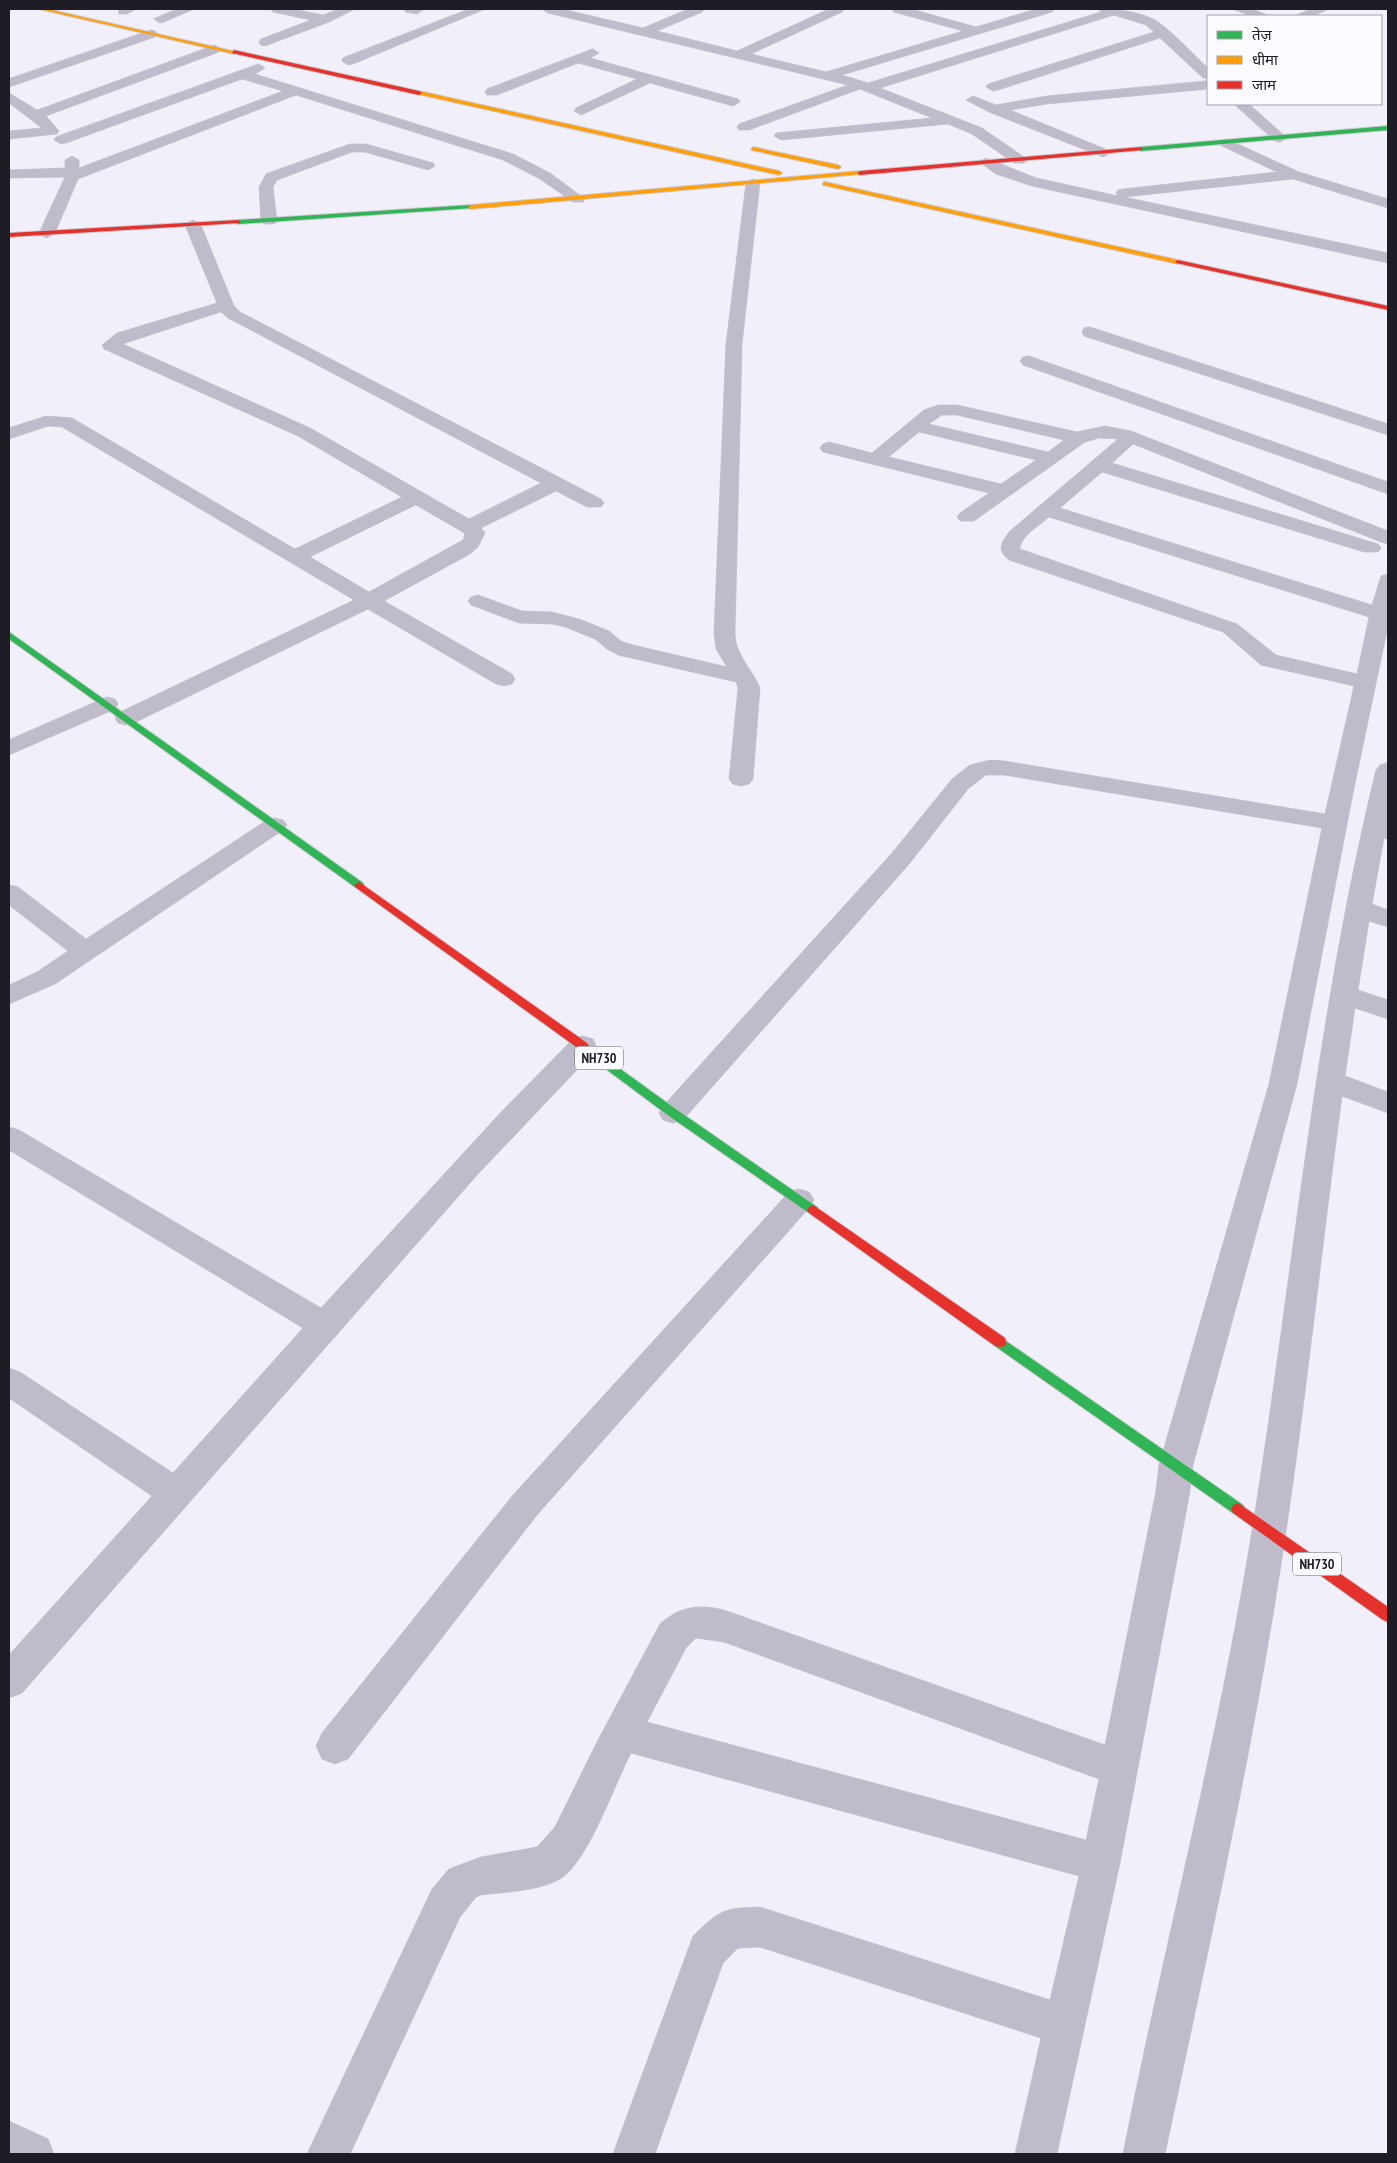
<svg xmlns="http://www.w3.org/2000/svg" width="1397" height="2163" viewBox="0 0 1397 2163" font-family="'PT Sans Narrow','Noto Sans Devanagari',sans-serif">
  <rect width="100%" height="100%" fill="#f1eff9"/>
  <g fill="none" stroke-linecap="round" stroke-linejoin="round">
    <defs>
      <g id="street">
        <path d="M 119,9 L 136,9 L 127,14 L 119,14 Z"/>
        <path d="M 177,9 L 194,9 L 164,22 L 160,23 L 154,19 Z"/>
        <path d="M 271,9 L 293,9 L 323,15 L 339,9 L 355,9 L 329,22 L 265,46 L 261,45 L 259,42 L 261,39 L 311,20 L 273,12 Z"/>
        <path d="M 404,9 L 422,9 L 423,10 L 417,14 L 406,12 Z"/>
        <path d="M 469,9 L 485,9 L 353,64 L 348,65 L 342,61 L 343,58 Z"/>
        <path d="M 542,9 L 562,9 L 643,28 L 688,9 L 704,9 L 702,12 L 657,31 L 737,51 L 829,9 L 844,9 L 842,12 L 751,54 L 826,72 L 963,31 L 894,12 L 892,9 L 911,9 L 976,27 L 1036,9 L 1054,9 L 1052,12 L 842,75 L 868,83 L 1101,12 L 1099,9 C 1117,9 1136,11 1153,19 C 1165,24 1196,57 1208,68 L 1208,79 L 1203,78 L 1160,38 L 998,90 L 993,91 L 986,87 L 988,84 L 1154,32 L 1146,25 L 1114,15 L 880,88 L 982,128 L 1024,157 L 1026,160 L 1024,163 L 1014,163 L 972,134 L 948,124 L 781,140 L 774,136 L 776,133 L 932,118 L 860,89 L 749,130 L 739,130 L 737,127 L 739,124 L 848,85 L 548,13 Z"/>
        <path d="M 1233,9 L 1252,9 L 1270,16 L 1251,16 Z"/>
        <path d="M 1311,9 L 1329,9 L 1312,16 L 1294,16 Z"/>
        <path d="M 151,30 L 155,31 L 157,34 L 155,37 L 9,87 L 9,79 Z"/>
        <path d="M 215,45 L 221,49 L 219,52 L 46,116 L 59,131 L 57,134 L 9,139 L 9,131 L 42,128 L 9,103 L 9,93 L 37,110 Z"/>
        <path d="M 593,49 L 599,53 L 590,58 L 738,99 L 740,102 L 733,106 L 650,83 L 581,115 L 574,111 L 576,108 L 637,79 L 578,63 L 497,95 L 487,95 L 485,92 L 487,89 Z"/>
        <path d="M 259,64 L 265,68 L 255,74 L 513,154 L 550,173 L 585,199 L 583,202 L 573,202 L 540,179 L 503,160 L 296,95 L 78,179 L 55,233 L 47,238 L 42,236 L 39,233 L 65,177 L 9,178 L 9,170 L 65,168 L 65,160 L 72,156 L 79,160 L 79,168 L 283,91 L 242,79 L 66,143 L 61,144 L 54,140 L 56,137 Z"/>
        <path d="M 1208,81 L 1208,89 L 1047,104 L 1010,110 L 1108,150 L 1110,153 L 1103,157 L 989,112 L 966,100 L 973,96 L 996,105 L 1047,96 Z"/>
        <path d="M 1234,104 L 1249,104 L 1287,138 L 1280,142 L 1275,141 Z"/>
        <path d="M 1227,139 L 1299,172 L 1388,199 L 1388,208 L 1293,179 L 1124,197 L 1388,253 L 1388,263 L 1032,186 L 996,174 L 979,162 L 986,158 L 1036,178 L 1118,196 L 1116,193 L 1118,190 L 1123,189 L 1277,172 L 1222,146 L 1220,143 Z"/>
        <path d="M 350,144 L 366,144 L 433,163 L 435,166 L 428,170 L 365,152 L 352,152 L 277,180 L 273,187 L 277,221 L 274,224 L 264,224 L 261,221 L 259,187 L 266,174 Z"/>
        <path d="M 753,179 L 760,183 L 742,344 L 735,633 C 735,655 753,670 760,688 L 753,779 L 749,784 L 741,786 L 733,784 L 729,779 L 738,688 L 736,682 L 618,655 L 607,649 L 595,639 L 565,627 L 552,624 L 519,623 L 471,605 L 468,601 L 471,597 L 478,595 L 522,611 L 552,612 L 579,619 L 609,631 L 621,641 L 633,645 L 727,667 L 716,649 L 714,633 L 726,344 L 746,183 Z"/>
        <path d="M 193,220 L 201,225 L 234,306 L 240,312 L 601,499 L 604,503 L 601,507 L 587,507 L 556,491 L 481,528 L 485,533 L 478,547 L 470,554 L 384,601 L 512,674 L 515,679 L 512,684 L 504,686 L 496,684 L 368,609 L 134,723 L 126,725 L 118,723 L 115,718 L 118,713 L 354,600 L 62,427 L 48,426 L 9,439 L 9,428 L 46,416 L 72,418 L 295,549 L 402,497 L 298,436 L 104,349 L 102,345 L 117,333 L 217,303 L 185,225 ZM 221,312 L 228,318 L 541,483 L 469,519 L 310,428 L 123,344 ZM 416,505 L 461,531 L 465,534 L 463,540 L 369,592 L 310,557 Z"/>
        <path d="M 1090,327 L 1388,424 L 1388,435 L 1084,336 L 1082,332 L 1084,328 Z"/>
        <path d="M 1029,356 L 1388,482 L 1388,494 L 1023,365 L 1020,361 L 1023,357 Z"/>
        <path d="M 939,405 L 957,405 L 1077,432 L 1105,426 L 1131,431 L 1388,531 L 1388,544 L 1381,542 L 1133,444 L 1112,463 L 1378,544 L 1381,548 L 1378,552 L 1364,552 L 1102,472 L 1060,508 L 1372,605 L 1381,576 L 1388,574 L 1388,626 L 1353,793 L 1297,1084 L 1193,1465 L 1190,1491 L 1120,1863 L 1057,2154 L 1015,2154 L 1041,2038 L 760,1947 L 738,1948 L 723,1963 L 655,2154 L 613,2154 L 693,1936 C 720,1910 723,1908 760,1907 L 1050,2000 L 1079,1876 L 631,1753 C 615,1784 589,1858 563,1877 C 543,1891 505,1892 481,1895 L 476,1897 L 460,1917 L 350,2154 L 307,2154 L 432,1889 L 449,1869 L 481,1857 L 537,1847 L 555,1827 L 597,1742 L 660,1624 C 680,1606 699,1604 724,1610 L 1105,1745 L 1156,1491 L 1159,1465 L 1269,1084 L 1322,828 L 1004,775 L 986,775 L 968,789 L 910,863 L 683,1120 L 673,1123 L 663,1120 L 659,1113 L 663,1106 L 892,853 L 952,779 L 970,765 L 990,760 L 1004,761 L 1325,814 L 1354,686 L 1261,665 L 1223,632 L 1009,560 C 996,549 1001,543 1010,531 L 1118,439 L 1099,438 L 1085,442 L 974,521 L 960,521 L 957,517 L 960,513 L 989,493 L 823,452 L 820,448 L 823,444 L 829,442 L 872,453 L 924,410 ZM 942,415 L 957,415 L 1064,440 L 1048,452 L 929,424 ZM 919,432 L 1036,460 L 1001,484 L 889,457 ZM 1049,517 L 1369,617 L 1357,674 L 1276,655 L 1237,624 L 1020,549 C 1020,537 1040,525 1049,517 ZM 696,1638 L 724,1642 L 1099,1779 L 1086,1840 L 647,1722 L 686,1648 Z"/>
        <path d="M 107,697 L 115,699 L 118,704 L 115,709 L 9,755 L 9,740 Z"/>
        <path d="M 1388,763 L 1388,839 L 1384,838 L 1372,904 L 1388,910 L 1388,927 L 1369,921 L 1358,990 L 1388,1000 L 1388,1019 L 1355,1008 L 1345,1076 L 1388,1092 L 1388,1113 L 1342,1096 C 1319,1267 1302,1439 1274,1609 C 1244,1792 1203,1973 1165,2154 L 1123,2154 C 1164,1946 1218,1741 1252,1531 C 1293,1277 1315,1019 1376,770 L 1380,765 Z"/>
        <path d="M 275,818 L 283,820 L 287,825 L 283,830 L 55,984 L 9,1004 L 9,985 L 37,972 L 68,951 L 9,905 L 9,885 L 18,887 L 86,939 L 267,820 Z"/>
        <path d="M 583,1036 L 593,1039 L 596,1046 L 593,1053 L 478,1174 L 22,1693 L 9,1698 L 9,1655 L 152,1496 L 9,1398 L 9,1368 L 20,1372 L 173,1473 L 303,1328 L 9,1150 L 9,1127 L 19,1130 L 321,1308 L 503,1110 L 573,1039 Z"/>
        <path d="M 799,1189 L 809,1192 L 814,1200 L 809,1208 L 537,1515 L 348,1759 L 335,1764 L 322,1759 L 316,1746 L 322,1733 L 513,1495 L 789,1192 Z"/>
        <path d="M 9,2121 L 48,2139 L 54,2154 L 9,2154 Z"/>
      </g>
      <g id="fast">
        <path d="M 1388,126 L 1388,130 L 1141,151 L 1138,149 L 1141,147 Z"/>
        <path d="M 471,205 L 473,206 L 473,208 L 238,224 L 235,222 L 238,220 Z"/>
        <path d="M 9,632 L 363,883 L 364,885 L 363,887 L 355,887 L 9,639 Z"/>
        <path d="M 583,1042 L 677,1110 L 817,1207 L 819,1210 L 817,1213 L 809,1213 L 669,1116 L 579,1049 L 577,1046 Z"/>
        <path d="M 1000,1337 L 1243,1505 L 1245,1509 L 1243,1513 L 1238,1515 L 1233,1513 L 995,1346 L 994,1342 L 995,1338 Z"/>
      </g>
      <g id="slow">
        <path d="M 39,9 L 47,9 L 237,52 L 234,54 Z"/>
        <path d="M 419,91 L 779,171 L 782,173 L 779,175 L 417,94 Z"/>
        <path d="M 753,147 L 838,165 L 841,167 L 838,169 L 751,150 Z"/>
        <path d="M 860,171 L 863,173 L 862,174 L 471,209 L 468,207 L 471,205 Z"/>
        <path d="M 825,182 L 1178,260 L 1181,262 L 1178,264 L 823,185 L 823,183 Z"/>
      </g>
      <g id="jam">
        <path d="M 234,50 L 419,91 L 422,93 L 419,95 L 232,53 Z"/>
        <path d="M 1141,147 L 1143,150 L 860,175 L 857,173 L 860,171 Z"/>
        <path d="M 238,220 L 240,221 L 240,223 L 9,237 L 9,233 Z"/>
        <path d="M 1178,260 L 1388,306 L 1388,310 L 1176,263 L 1175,262 Z"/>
        <path d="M 359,882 L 587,1043 L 589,1046 L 587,1049 L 579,1049 L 355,887 L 354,885 Z"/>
        <path d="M 813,1205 L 1005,1338 L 1006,1342 L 1005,1346 L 1000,1347 L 995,1346 L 809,1213 L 807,1210 L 809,1207 Z"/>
        <path d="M 1238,1503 L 1388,1607 L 1388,1622 L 1383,1620 L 1233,1513 L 1231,1509 L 1233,1505 Z"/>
      </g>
    </defs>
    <!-- street casing -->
    <use href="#street" stroke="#cccad2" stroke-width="1"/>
    <!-- fast casing -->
    <use href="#fast" stroke="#cccad2" stroke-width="2"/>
    <!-- slow casing -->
    <use href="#slow" stroke="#cccad2" stroke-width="2"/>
    <!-- jam casing -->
    <use href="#jam" stroke="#cccad2" stroke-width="2"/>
    <!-- street -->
    <use href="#street" fill="#bfbbca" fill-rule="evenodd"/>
    <!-- fast -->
    <use href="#fast" fill="#30b455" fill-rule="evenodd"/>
    <!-- slow -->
    <use href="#slow" fill="#ff9f0a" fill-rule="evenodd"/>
    <!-- jam -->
    <use href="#jam" fill="#e5322d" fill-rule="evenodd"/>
  </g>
  <g text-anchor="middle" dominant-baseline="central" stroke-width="4" stroke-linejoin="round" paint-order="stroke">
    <!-- shield labels -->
    <g fill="#fbfaff" stroke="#605f66" stroke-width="1">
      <rect x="575" y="1046.5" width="48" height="23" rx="4"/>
      <rect x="1293" y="1552.5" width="48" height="23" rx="4"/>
    </g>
    <g font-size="14" font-weight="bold" fill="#1e1c24">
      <text x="599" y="1058">NH730</text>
      <text x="1317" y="1564">NH730</text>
    </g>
  </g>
  <!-- border -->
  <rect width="1397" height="2163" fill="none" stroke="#1e1c24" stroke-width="20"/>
  <!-- legend -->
  <rect x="1207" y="15" width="175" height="90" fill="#fbfaff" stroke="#a3a1a7"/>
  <rect x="1217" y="31" width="25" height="8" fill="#30b455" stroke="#a3a1a7"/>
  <text x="1252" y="40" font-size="15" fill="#1e1c24">तेज़</text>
  <rect x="1217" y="56" width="25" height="8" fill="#ff9f0a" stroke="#a3a1a7"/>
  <text x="1252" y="65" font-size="15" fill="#1e1c24">धीमा</text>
  <rect x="1217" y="81" width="25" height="8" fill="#e5322d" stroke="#a3a1a7"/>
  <text x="1252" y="90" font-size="15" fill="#1e1c24">जाम</text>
</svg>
